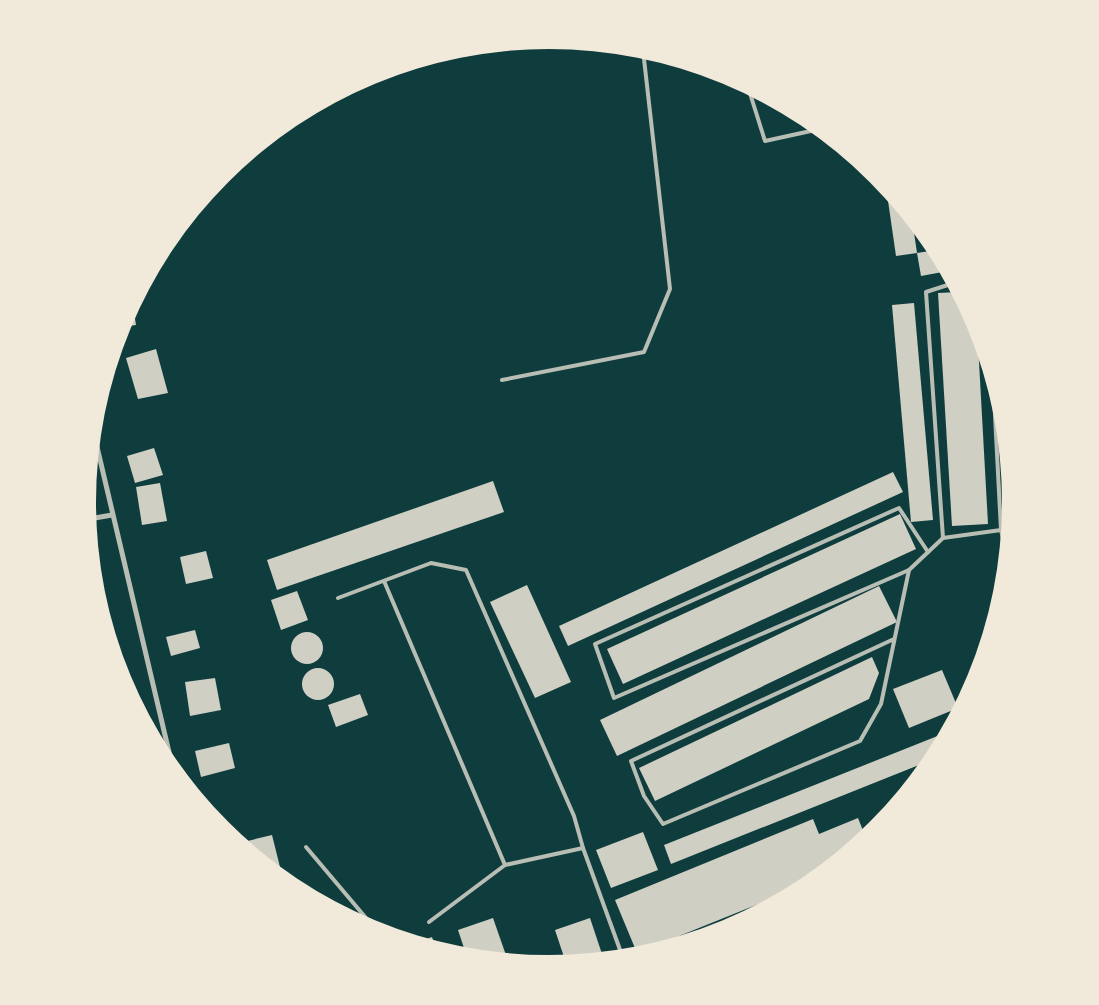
<svg xmlns="http://www.w3.org/2000/svg" width="1099" height="1005" viewBox="0 0 1099 1005" font-family="'Exo 2',sans-serif">
  <rect width="100%" height="100%" fill="#0f3d3e"/>
  <!-- building -->
  <g fill="#cfcfc3">
    <path d="M 886,187 L 912,219 L 917,253 L 896,256 Z"/>
    <path d="M 936,250 L 948,271 L 921,276 L 917,253 Z"/>
    <path d="M 959,292 L 977,326 L 988,524 L 952,526 L 938,293 Z"/>
    <path d="M 914,303 L 933,520 L 911,522 L 892,305 Z"/>
    <path d="M 133,306 L 136,325 L 122,327 L 122,325 Z"/>
    <path d="M 156,349 L 168,393 L 138,399 L 126,358 Z"/>
    <path d="M 999,402 L 1003,413 L 1012,503 L 1011,513 L 1006,514 Z"/>
    <path d="M 154,448 L 163,475 L 135,483 L 127,456 Z"/>
    <path d="M 893,472 L 903,492 L 568,646 L 559,626 Z"/>
    <path d="M 493,481 L 504,512 L 277,590 L 267,560 Z"/>
    <path d="M 160,483 L 167,521 L 142,525 L 136,487 Z"/>
    <path d="M 900,514 L 916,549 L 623,684 L 607,649 Z"/>
    <path d="M 206,551 L 213,578 L 186,584 L 180,557 Z"/>
    <path d="M 527,585 L 571,682 L 535,698 L 490,602 Z"/>
    <path d="M 879,586 L 897,622 L 617,756 L 600,720 Z"/>
    <path d="M 297,591 L 308,620 L 281,630 L 271,600 Z"/>
    <path d="M 195,630 L 200,648 L 171,656 L 166,637 Z"/>
    <circle cx="307" cy="648" r="16"/>
    <path d="M 872,657 L 879,673 L 869,699 L 655,801 L 639,768 Z"/>
    <circle cx="318" cy="684" r="16"/>
    <path d="M 942,670 L 958,708 L 909,728 L 893,689 Z"/>
    <path d="M 215,678 L 221,710 L 190,716 L 185,682 Z"/>
    <path d="M 360,694 L 368,715 L 336,727 L 328,705 Z"/>
    <path d="M 940,735 L 943,742 L 934,759 L 671,864 L 664,845 Z"/>
    <path d="M 229,743 L 235,768 L 201,777 L 195,751 Z"/>
    <path d="M 858,818 L 866,838 L 813,882 L 637,953 L 615,900 L 813,819 L 819,834 Z"/>
    <path d="M 643,832 L 658,870 L 611,888 L 596,850 Z"/>
    <path d="M 272,835 L 283,879 L 239,843 Z"/>
    <path d="M 493,918 L 508,961 L 467,957 L 458,930 Z"/>
    <path d="M 590,918 L 604,960 L 566,963 L 555,930 Z"/>
    <path d="M 432,937 L 436,949 L 416,943 Z"/>
  </g>
  <g fill="none" stroke-linecap="round" stroke-linejoin="round">
    <!-- service -->
    <g stroke="#b8beb3" stroke-width="4">
      <path d="M 748,87 L 765,141 L 820,129"/>
      <path d="M 954,283 L 926,292 L 943,538 L 1001,530 L 1007,555"/>
      <path d="M 993,377 L 1001,530 L 1009,528"/>
      <path d="M 502,380 L 644,352 L 670,289 L 643,50"/>
      <path d="M 909,570 L 614,698 L 595,644 L 899,508 L 928,552"/>
      <path d="M 384,581 L 505,865 L 583,848"/>
      <path d="M 338,598 L 431,563 L 466,570 L 574,816 L 583,848 L 623,958"/>
      <path d="M 894,639 L 631,761 L 644,796 L 663,824 L 860,741 L 881,704 L 909,570 L 943,538"/>
      <path d="M 306,847 L 377,931"/>
      <path d="M 429,922 L 505,865"/>
    </g>
    <!-- minor -->
    <g stroke="#b8beb3" stroke-width="5">
      <path d="M 94,434 L 173,769"/>
      <path d="M 89,519 L 112,515"/>
    </g>
  </g>
  <!-- crop -->
  <path d="M0 0H1099V1005H0ZM96 502a453 453 0 1 1 906 0a453 453 0 1 1-906 0Z" fill="#f1e9da" fill-rule="evenodd"/>
</svg>
